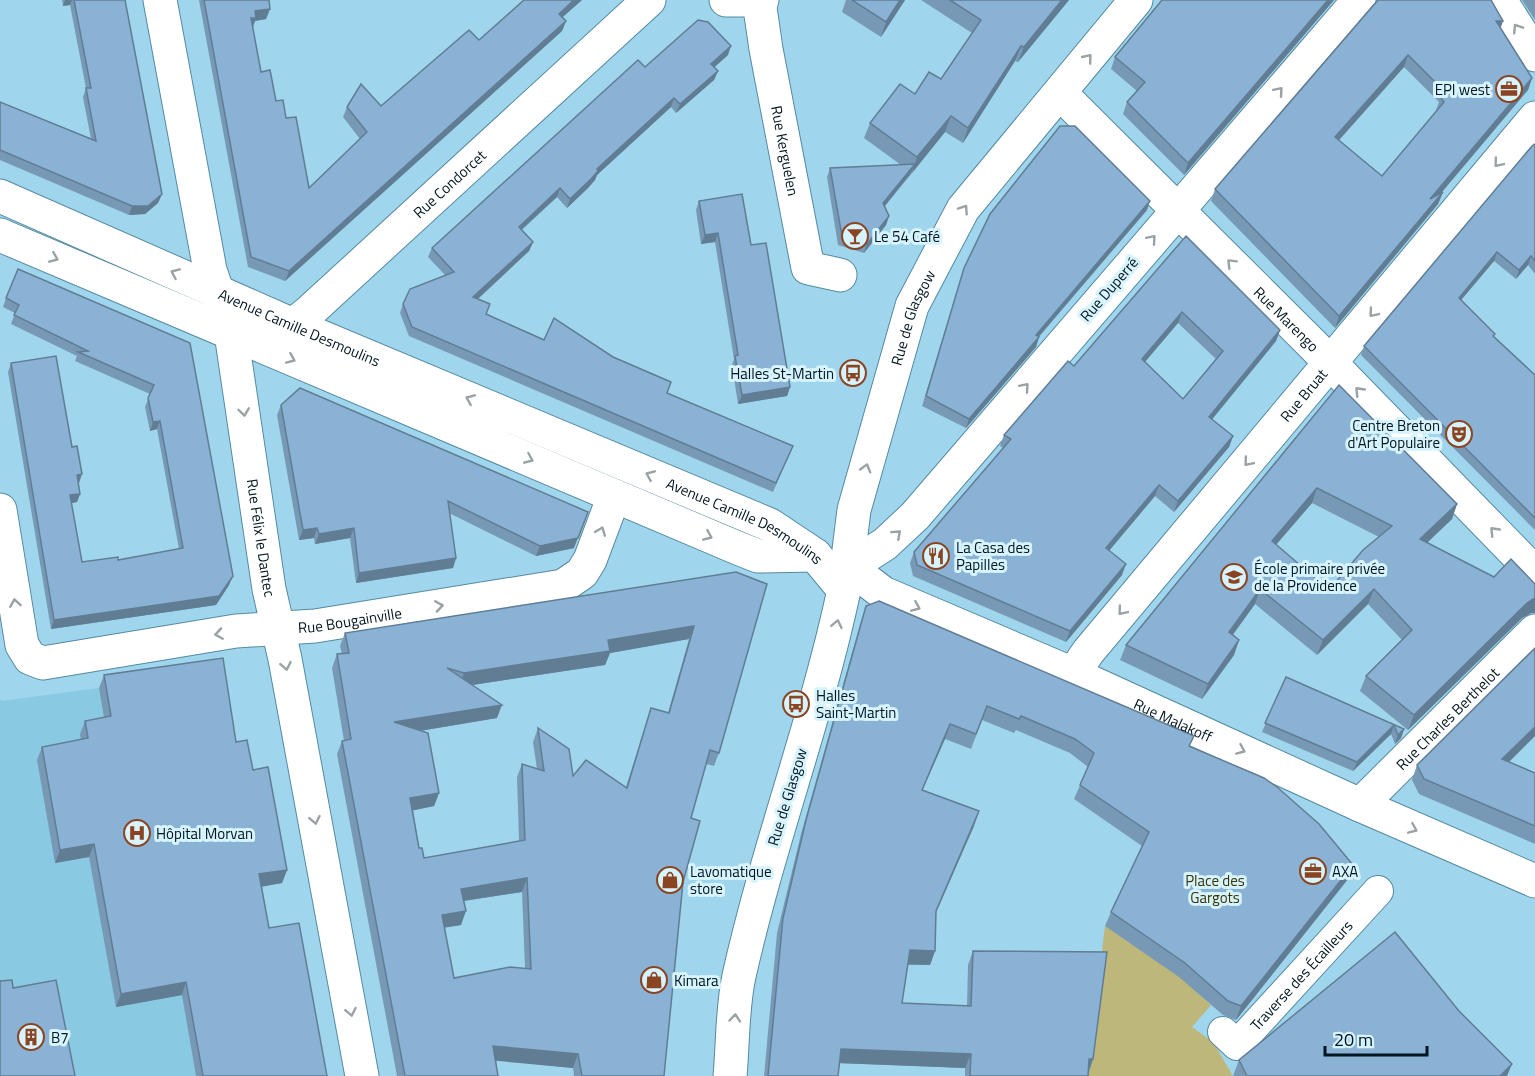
<svg xmlns="http://www.w3.org/2000/svg" width="1535" height="1076" viewBox="0 0 1535 1076" font-family="'Titillium Web',sans-serif">
  <rect width="100%" height="100%" fill="#9fd6ed"/>
  <!-- built -->
  <path fill="#89c9e2" d="M 99,688 L 231,755 L 282,883 L 255,888 L 320,1076 L 0,1076 L 0,698 L 1,701 Z"/>
  <!-- green -->
  <path fill="#bdb87a" d="M 1105,926 L 1184,936 L 1186,982 L 1211,1005 L 1192,1027 L 1213,1042 L 1233,1076 L 1087,1076 Z"/>
  <g fill="none" stroke-linecap="round" stroke-linejoin="round">
    <defs>
      <g id="pedestrian">
        <path id="s1" d="M 1223,1032 L 1237,1045 L 1378,891"/>
      </g>
      <g id="minor">
        <path id="s2" d="M 160,0 L 210,270 L 231,333 L 269,589 L 285,659 L 362,1076"/>
        <path d="M 726,0 L 762,0"/>
        <path id="s3" d="M 1359,0 L 915,516 L 885,544 L 849,567 L 883,593 L 1073,674 L 1360,805 L 1535,881"/>
        <path id="s4" d="M 759,1 L 766,49 L 808,268 L 840,275"/>
        <path id="s5" d="M 1060,93 L 1313,345 L 1535,573"/>
        <path id="s6" d="M 268,329 L 293,325 L 308,313 L 649,0"/>
        <path id="s7" d="M 0,510 L 22,645 L 30,658 L 43,663 L 236,631 L 315,626 L 563,586 L 582,573 L 590,560 L 614,496"/>
        <path id="s8" d="M 1073,674 L 1088,652 L 1535,118"/>
        <path id="s9" d="M 1360,805 L 1535,631"/>
      </g>
      <g id="tertiary">
        <path d="M 1500,0 L 1535,55"/>
        <path id="s10" d="M 844,590 L 854,510 L 912,306 L 963,209 L 1136,0"/>
      </g>
      <g id="secondary">
        <path id="s11" d="M 0,196 L 293,325 L 770,525 L 815,555 L 844,590 C 816,721 768,846 739,976 C 732,1008 733,1044 730,1076"/>
        <path d="M 0,235 L 740,549 L 758,556 L 815,555"/>
      </g>
    </defs>
    <!-- pedestrian casing -->
    <use href="#pedestrian" stroke="#558a9f" stroke-width="32"/>
    <!-- minor casing -->
    <use href="#minor" stroke="#558a9f" stroke-width="35"/>
    <!-- tertiary casing -->
    <use href="#tertiary" stroke="#558a9f" stroke-width="35"/>
    <!-- secondary casing -->
    <use href="#secondary" stroke="#558a9f" stroke-width="35"/>
    <!-- pedestrian -->
    <use href="#pedestrian" stroke="#fff" stroke-width="30"/>
    <!-- minor -->
    <use href="#minor" stroke="#fff" stroke-width="33"/>
    <!-- tertiary -->
    <use href="#tertiary" stroke="#fff" stroke-width="33"/>
    <!-- secondary -->
    <use href="#secondary" stroke="#fff" stroke-width="33"/>
  </g>
  <!-- wall -->
  <g fill="#7799b6" fill-rule="evenodd">
    <path d="M 62,0 L 125,0 L 162,194 L 158,203 L 145,214 L 129,215 L 0,160 L 0,102 L 91,139 L 83,97 L 86,88 L 70,5 L 63,6 Z"/>
    <path d="M 199,0 L 269,0 L 270,9 L 266,19 L 255,21 L 253,28 L 261,72 L 286,118 L 309,188 L 360,139 L 343,117 L 347,107 L 381,106 L 479,40 L 524,0 L 582,0 L 562,17 L 566,21 L 562,31 L 285,281 L 248,267 Z"/>
    <path d="M 846,0 L 905,0 L 881,37 L 842,12 Z"/>
    <path d="M 921,0 L 1069,0 L 1018,62 L 1015,61 L 963,143 L 945,132 L 912,173 L 884,207 L 889,216 L 886,225 L 864,253 L 838,245 L 827,177 L 830,168 L 901,165 L 864,138 L 870,123 L 915,94 L 941,79 L 972,33 Z"/>
    <path d="M 1162,0 L 1334,0 L 1184,175 L 1123,114 L 1127,102 L 1137,91 L 1111,69 L 1115,57 Z"/>
    <path d="M 1377,0 L 1491,0 L 1501,28 L 1532,78 L 1528,90 L 1440,194 L 1443,192 L 1438,204 L 1335,328 L 1211,201 L 1215,189 ZM 1404,67 L 1439,102 L 1436,110 L 1437,111 L 1382,176 L 1339,140 Z"/>
    <path d="M 1522,0 L 1535,0 L 1535,20 Z"/>
    <path d="M 728,55 L 714,67 L 718,71 L 714,80 L 676,113 L 671,107 L 597,175 L 595,180 L 588,188 L 567,208 L 557,197 L 522,230 L 533,242 L 529,251 L 478,299 L 486,314 L 667,393 L 789,455 L 773,492 L 409,336 L 400,313 L 403,304 L 445,275 L 428,257 L 432,248 L 645,67 Z"/>
    <path d="M 1535,144 L 1535,274 L 1528,265 L 1516,279 L 1494,261 L 1461,300 L 1494,336 L 1535,375 L 1535,530 L 1361,355 L 1364,346 Z"/>
    <path d="M 699,201 L 751,245 L 790,387 L 787,396 L 738,404 L 732,365 L 734,359 L 715,242 L 701,244 L 696,210 Z"/>
    <path d="M 1147,210 L 1039,337 L 1036,347 L 966,428 L 922,406 L 964,268 Z"/>
    <path d="M 1186,236 L 1280,330 L 1276,341 L 1212,419 L 1233,436 L 1229,447 L 1174,512 L 1155,496 L 1109,551 L 1122,575 L 1066,642 L 913,576 L 910,563 L 914,552 L 1003,448 L 1000,446 L 1004,435 L 1074,366 ZM 1178,323 L 1216,359 L 1183,399 L 1145,362 Z"/>
    <path d="M 6,298 L 190,343 L 229,585 L 216,605 L 51,629 L 8,372 L 11,363 L 72,447 L 80,494 L 77,502 L 71,503 L 82,562 L 118,560 L 179,549 L 157,429 L 150,431 L 145,407 L 150,394 L 75,361 L 77,356 L 11,324 L 15,313 L 3,307 Z"/>
    <path d="M 1339,385 L 1457,504 L 1452,519 L 1427,543 L 1494,577 L 1535,584 L 1535,613 L 1531,613 L 1522,618 L 1408,730 L 1360,691 L 1366,676 L 1402,640 L 1368,604 L 1317,655 L 1255,604 L 1233,634 L 1239,640 L 1234,655 L 1202,699 L 1120,660 L 1126,645 ZM 1312,503 L 1379,537 L 1329,590 L 1276,545 Z"/>
    <path d="M 281,405 L 574,548 L 536,556 L 449,513 L 456,558 L 453,568 L 356,583 L 350,538 L 315,544 L 314,538 L 299,540 L 277,415 Z"/>
    <path d="M 736,572 L 719,753 L 714,766 L 706,764 L 691,818 L 683,882 L 664,1076 L 574,1076 L 573,1068 L 496,1060 L 498,1076 L 397,1076 L 337,754 L 342,741 L 344,741 L 332,668 L 337,654 L 342,654 L 340,646 L 345,633 ZM 689,639 L 668,713 L 651,708 L 626,787 L 573,776 L 538,728 L 533,742 L 537,769 L 522,764 L 517,777 L 519,841 L 424,858 L 419,848 L 413,810 L 434,806 L 439,793 L 420,731 L 497,718 L 472,685 L 605,665 L 610,653 ZM 522,892 L 525,968 L 454,978 L 444,927 L 461,925 L 464,901 Z"/>
    <path d="M 866,606 L 1190,746 L 1353,865 L 1348,879 L 1236,1020 L 1223,1015 L 1179,977 L 1105,926 L 1111,912 L 1142,846 L 1074,799 L 1088,767 L 1070,753 L 1016,730 L 1014,733 L 982,720 L 971,749 L 945,739 L 922,791 L 974,826 L 936,913 L 935,951 L 930,965 L 908,965 L 902,1003 L 967,1006 L 968,965 L 973,951 L 1093,1059 L 1088,1076 L 965,1076 L 965,1068 L 840,1063 L 838,1076 L 764,1076 L 777,933 L 801,834 L 861,621 Z"/>
    <path d="M 104,675 L 236,742 L 253,770 L 287,870 L 282,883 L 262,886 L 269,928 L 327,1076 L 196,1076 L 182,995 L 116,1007 L 89,857 L 55,863 L 37,760 L 42,747 L 81,740 L 80,734 L 85,721 L 104,717 L 99,688 Z"/>
    <path d="M 1286,677 L 1404,729 L 1401,738 L 1395,744 L 1391,734 L 1353,771 L 1262,732 Z"/>
    <path d="M 1509,762 L 1535,773 L 1535,844 L 1419,794 L 1412,780 L 1417,765 Z"/>
    <path d="M 1239,1060 L 1507,1076 L 1233,1076 Z"/>
  </g>
  <!-- shaded-wall -->
  <g fill="#617d94">
    <path d="M 65,0 L 72,0 L 70,5 L 63,6 Z"/>
    <path d="M 574,0 L 582,0 L 555,24 L 559,14 Z"/>
    <path d="M 900,0 L 905,0 L 881,37 L 886,22 Z"/>
    <path d="M 1062,0 L 1069,0 L 1018,62 L 1024,47 Z"/>
    <path d="M 1328,0 L 1334,0 L 1184,175 L 1188,163 Z"/>
    <path d="M 270,9 L 266,19 L 255,21 L 252,28 L 251,18 L 255,11 Z"/>
    <path d="M 566,21 L 562,31 L 285,281 L 289,271 Z"/>
    <path d="M 1496,21 L 1503,21 L 1499,33 Z"/>
    <path d="M 731,46 L 728,55 L 708,73 L 711,64 Z"/>
    <path d="M 1021,46 L 1015,61 L 963,143 L 968,128 Z"/>
    <path d="M 1408,55 L 1404,67 L 1331,149 L 1335,137 Z"/>
    <path d="M 718,71 L 714,80 L 676,113 L 680,104 Z"/>
    <path d="M 1532,78 L 1528,90 L 1426,211 L 1430,199 Z"/>
    <path d="M 674,98 L 671,107 L 597,175 L 595,180 L 588,188 L 567,208 L 570,199 L 597,169 Z"/>
    <path d="M 951,116 L 945,132 L 912,173 L 917,157 Z"/>
    <path d="M 915,164 L 911,173 L 880,212 L 883,203 Z"/>
    <path d="M 560,188 L 557,197 L 515,235 L 519,227 Z"/>
    <path d="M 1443,192 L 1438,204 L 1335,328 L 1339,316 Z"/>
    <path d="M 162,194 L 158,203 L 145,214 L 129,215 L 132,206 Z"/>
    <path d="M 1150,201 L 1147,210 L 1032,344 L 1036,335 Z"/>
    <path d="M 889,216 L 886,225 L 864,253 L 867,244 Z"/>
    <path d="M 718,233 L 715,242 L 701,244 L 705,235 Z"/>
    <path d="M 533,242 L 529,251 L 470,306 L 473,297 Z"/>
    <path d="M 1497,252 L 1494,261 L 1456,306 L 1459,298 Z"/>
    <path d="M 1531,256 L 1528,265 L 1516,279 L 1519,270 Z"/>
    <path d="M 1182,312 L 1178,323 L 1138,370 L 1142,359 Z"/>
    <path d="M 1280,330 L 1276,341 L 1205,428 L 1209,417 Z"/>
    <path d="M 1039,337 L 1036,347 L 966,428 L 969,419 Z"/>
    <path d="M 790,387 L 787,396 L 738,404 L 742,395 Z"/>
    <path d="M 160,421 L 157,429 L 150,431 L 153,422 Z"/>
    <path d="M 1233,436 L 1229,447 L 1174,512 L 1178,501 Z"/>
    <path d="M 82,474 L 79,483 L 74,484 L 77,475 Z"/>
    <path d="M 1159,485 L 1155,496 L 1102,559 L 1106,548 Z"/>
    <path d="M 1317,488 L 1312,503 L 1266,556 L 1272,541 Z"/>
    <path d="M 80,494 L 77,502 L 67,504 L 70,495 Z"/>
    <path d="M 1457,504 L 1452,519 L 1415,554 L 1420,539 Z"/>
    <path d="M 588,512 L 574,548 L 536,556 L 540,546 Z"/>
    <path d="M 317,528 L 314,538 L 299,540 L 303,530 Z"/>
    <path d="M 354,528 L 350,538 L 315,544 L 319,534 Z"/>
    <path d="M 456,558 L 453,568 L 356,583 L 359,573 Z"/>
    <path d="M 1126,564 L 1122,575 L 1066,642 L 1070,631 Z"/>
    <path d="M 233,576 L 229,585 L 216,605 L 51,629 L 54,620 Z"/>
    <path d="M 1260,589 L 1255,604 L 1224,647 L 1229,632 Z"/>
    <path d="M 1374,589 L 1368,604 L 1317,655 L 1323,640 Z"/>
    <path d="M 1535,598 L 1535,613 L 1531,613 L 1522,618 L 1408,730 L 1414,715 L 1527,603 Z"/>
    <path d="M 694,626 L 689,639 L 610,653 L 605,665 L 459,687 L 464,673 L 608,640 Z"/>
    <path d="M 1239,640 L 1234,655 L 1202,699 L 1208,684 Z"/>
    <path d="M 502,705 L 497,718 L 389,736 L 394,722 Z"/>
    <path d="M 950,724 L 945,739 L 916,804 L 922,790 Z"/>
    <path d="M 1394,725 L 1391,734 L 1353,771 L 1357,762 Z"/>
    <path d="M 1535,727 L 1535,736 L 1497,774 L 1502,759 Z"/>
    <path d="M 1404,729 L 1401,738 L 1395,744 L 1398,735 Z"/>
    <path d="M 439,793 L 434,806 L 406,812 L 410,798 Z"/>
    <path d="M 979,811 L 974,826 L 930,925 L 936,911 Z"/>
    <path d="M 94,844 L 89,857 L 55,863 L 60,850 Z"/>
    <path d="M 1353,865 L 1348,879 L 1236,1020 L 1241,1006 Z"/>
    <path d="M 287,870 L 282,883 L 255,888 L 259,874 Z"/>
    <path d="M 527,878 L 522,892 L 456,902 L 461,889 Z"/>
    <path d="M 466,911 L 461,925 L 437,929 L 442,915 Z"/>
    <path d="M 910,950 L 935,951 L 930,965 L 905,964 Z"/>
    <path d="M 186,982 L 182,995 L 116,1007 L 121,994 Z"/>
    <path d="M 493,1046 L 578,1054 L 573,1068 L 488,1060 Z"/>
    <path d="M 841,1049 L 971,1054 L 965,1068 L 836,1063 Z"/>
    <path d="M 1089,1059 L 1093,1059 L 1088,1073 Z"/>
    <path d="M 1512,1064 L 1507,1076 L 1500,1076 Z"/>
  </g>
  <!-- building -->
  <g fill="#8ab2d4" stroke="#617d94" stroke-width="1.5" fill-rule="evenodd">
    <path d="M 74,0 L 125,0 L 162,194 L 148,206 L 132,206 L 0,150 L 0,102 L 96,141 L 86,88 L 91,88 Z"/>
    <path d="M 204,0 L 269,0 L 270,9 L 255,11 L 256,18 L 251,18 L 261,72 L 270,70 L 276,101 L 283,100 L 286,118 L 296,117 L 309,188 L 367,132 L 347,107 L 361,84 L 381,106 L 469,30 L 479,40 L 524,0 L 574,0 L 559,14 L 566,21 L 289,271 L 251,257 Z"/>
    <path d="M 852,0 L 900,0 L 886,22 Z"/>
    <path d="M 950,0 L 1062,0 L 1024,47 L 1021,46 L 968,128 L 951,116 L 917,157 L 870,123 L 900,84 L 915,94 L 929,72 L 941,79 L 981,20 Z"/>
    <path d="M 1162,0 L 1328,0 L 1188,163 L 1127,102 L 1145,82 L 1115,57 Z"/>
    <path d="M 1378,0 L 1491,0 L 1503,21 L 1496,21 L 1532,78 L 1430,199 L 1443,192 L 1339,316 L 1215,189 ZM 1408,55 L 1446,93 L 1441,98 L 1444,102 L 1382,176 L 1335,137 Z"/>
    <path d="M 698,20 L 708,22 L 731,46 L 711,64 L 718,71 L 680,104 L 674,98 L 597,169 L 598,171 L 591,179 L 570,199 L 560,188 L 519,227 L 533,242 L 473,297 L 490,304 L 486,314 L 544,340 L 554,318 L 613,357 L 671,382 L 667,393 L 793,446 L 776,483 L 412,327 L 403,304 L 410,289 L 454,272 L 432,248 L 638,60 L 645,67 Z"/>
    <path d="M 1060,126 L 1075,126 L 1150,201 L 1036,335 L 1039,337 L 969,419 L 926,396 L 964,268 L 990,214 Z"/>
    <path d="M 1535,144 L 1535,261 L 1531,256 L 1519,270 L 1497,252 L 1459,298 L 1495,334 L 1493,336 L 1535,375 L 1535,518 L 1364,346 L 1532,146 Z"/>
    <path d="M 915,164 L 883,203 L 889,216 L 867,244 L 842,236 L 830,168 Z"/>
    <path d="M 742,194 L 751,245 L 766,243 L 790,387 L 742,395 L 735,356 L 738,355 L 718,233 L 705,235 L 699,201 Z"/>
    <path d="M 1186,236 L 1280,330 L 1209,417 L 1233,436 L 1178,501 L 1159,485 L 1106,548 L 1126,564 L 1070,631 L 917,565 L 914,552 L 1011,439 L 1004,435 L 1068,361 L 1074,366 ZM 1182,312 L 1223,351 L 1183,399 L 1142,359 Z"/>
    <path d="M 18,269 L 190,343 L 233,576 L 219,596 L 54,620 L 11,363 L 56,356 L 72,447 L 77,446 L 82,474 L 77,475 L 80,494 L 70,495 L 82,562 L 118,557 L 118,560 L 183,548 L 160,421 L 153,422 L 148,398 L 154,385 L 78,352 L 88,351 L 14,315 L 19,305 L 6,298 Z"/>
    <path d="M 1339,385 L 1457,504 L 1420,539 L 1494,577 L 1511,559 L 1535,584 L 1535,598 L 1527,603 L 1414,715 L 1366,676 L 1412,630 L 1374,589 L 1323,640 L 1260,589 L 1229,632 L 1239,640 L 1208,684 L 1126,645 ZM 1317,488 L 1392,526 L 1363,550 L 1329,590 L 1272,541 Z"/>
    <path d="M 300,388 L 588,512 L 578,538 L 540,546 L 448,501 L 456,558 L 359,573 L 354,528 L 319,534 L 317,528 L 303,530 L 281,405 Z"/>
    <path d="M 736,572 L 767,584 L 719,753 L 710,750 L 691,818 L 700,821 L 683,882 L 664,1076 L 582,1076 L 578,1054 L 493,1046 L 498,1076 L 405,1076 L 342,741 L 351,739 L 337,654 L 349,653 L 345,633 ZM 694,626 L 669,713 L 651,708 L 627,788 L 586,760 L 573,776 L 569,749 L 538,728 L 544,771 L 522,764 L 525,840 L 424,858 L 422,848 L 419,848 L 410,798 L 439,793 L 428,733 L 394,722 L 502,705 L 447,668 L 464,673 L 610,651 L 608,640 ZM 527,878 L 531,969 L 510,967 L 454,978 L 442,915 L 466,911 L 461,889 Z"/>
    <path d="M 879,601 L 1194,736 L 1189,746 L 1264,778 L 1277,787 L 1319,824 L 1353,865 L 1241,1006 L 1228,1001 L 1185,963 L 1111,912 L 1149,832 L 1080,785 L 1094,753 L 1075,739 L 1021,716 L 1019,719 L 987,706 L 976,734 L 950,724 L 922,790 L 979,811 L 936,911 L 935,951 L 910,950 L 902,1003 L 971,1006 L 973,951 L 1107,952 L 1093,1059 L 1089,1059 L 1088,1076 L 970,1076 L 971,1054 L 841,1049 L 838,1076 L 768,1076 L 783,918 L 806,820 L 866,606 Z"/>
    <path d="M 1535,648 L 1535,727 L 1502,759 L 1535,773 L 1535,826 L 1424,779 L 1417,765 Z"/>
    <path d="M 223,658 L 236,742 L 247,740 L 253,770 L 268,767 L 287,870 L 259,874 L 269,928 L 299,923 L 327,1076 L 203,1076 L 186,982 L 121,994 L 94,844 L 60,850 L 42,747 L 88,738 L 85,721 L 111,716 L 104,675 Z"/>
    <path d="M 1286,677 L 1404,729 L 1398,735 L 1394,725 L 1357,762 L 1265,723 Z"/>
    <path d="M 1395,932 L 1459,1011 L 1512,1064 L 1500,1076 L 1247,1076 L 1239,1060 Z"/>
    <path d="M 12,980 L 13,988 L 56,980 L 75,1076 L 0,1076 L 0,981 Z"/>
  </g>
  <!-- one-way arrows -->
  <defs><path id="oneway-chevron" d="M-2-3.5L2.5 0L-2 3.5" fill="none" stroke-width="1.6" stroke-linecap="round" stroke-linejoin="round" transform="scale(1.5)"/></defs>
  <g stroke="#99a2a5">
    <use href="#oneway-chevron" transform="translate(1517 28) rotate(-123)"/>
    <use href="#oneway-chevron" transform="translate(1088 58) rotate(-51)"/>
    <use href="#oneway-chevron" transform="translate(1279 91) rotate(-49)"/>
    <use href="#oneway-chevron" transform="translate(1498 163) rotate(130)"/>
    <use href="#oneway-chevron" transform="translate(964 209) rotate(-56)"/>
    <use href="#oneway-chevron" transform="translate(1152 239) rotate(-49)"/>
    <use href="#oneway-chevron" transform="translate(54 258) rotate(23)"/>
    <use href="#oneway-chevron" transform="translate(1231 263) rotate(-135)"/>
    <use href="#oneway-chevron" transform="translate(175 273) rotate(-156)"/>
    <use href="#oneway-chevron" transform="translate(1373 313) rotate(130)"/>
    <use href="#oneway-chevron" transform="translate(291 359) rotate(23)"/>
    <use href="#oneway-chevron" transform="translate(1025 387) rotate(-49)"/>
    <use href="#oneway-chevron" transform="translate(1359 391) rotate(-134)"/>
    <use href="#oneway-chevron" transform="translate(470 399) rotate(-157)"/>
    <use href="#oneway-chevron" transform="translate(244 412) rotate(82)"/>
    <use href="#oneway-chevron" transform="translate(529 459) rotate(23)"/>
    <use href="#oneway-chevron" transform="translate(1248 462) rotate(130)"/>
    <use href="#oneway-chevron" transform="translate(866 468) rotate(-74)"/>
    <use href="#oneway-chevron" transform="translate(650 475) rotate(-157)"/>
    <use href="#oneway-chevron" transform="translate(601 531) rotate(-69)"/>
    <use href="#oneway-chevron" transform="translate(1494 531) rotate(-134)"/>
    <use href="#oneway-chevron" transform="translate(897 534) rotate(-42)"/>
    <use href="#oneway-chevron" transform="translate(708 536) rotate(23)"/>
    <use href="#oneway-chevron" transform="translate(15 603) rotate(-99)"/>
    <use href="#oneway-chevron" transform="translate(439 606) rotate(-9)"/>
    <use href="#oneway-chevron" transform="translate(916 607) rotate(23)"/>
    <use href="#oneway-chevron" transform="translate(1122 611) rotate(130)"/>
    <use href="#oneway-chevron" transform="translate(837 624) rotate(-78)"/>
    <use href="#oneway-chevron" transform="translate(219 634) rotate(171)"/>
    <use href="#oneway-chevron" transform="translate(286 666) rotate(79)"/>
    <use href="#oneway-chevron" transform="translate(1241 750) rotate(24)"/>
    <use href="#oneway-chevron" transform="translate(315 820) rotate(79)"/>
    <use href="#oneway-chevron" transform="translate(1413 829) rotate(23)"/>
    <use href="#oneway-chevron" transform="translate(351 1012) rotate(79)"/>
    <use href="#oneway-chevron" transform="translate(735 1018) rotate(-85)"/>
  </g>
  <!-- icons -->
  <defs>
    <symbol id="office-ring" viewBox="-11 -11 22 22"><circle r="9.5" fill="#d7f3fe" stroke="#8b4421" stroke-width="1.5"/><path d="M-6-3h4V-5.5h4V-3h4V5H-6ZM-1-4.5V-3h2v-1.5ZM-6 0V1H6V0Z" fill="#8b4421"/></symbol>
    <symbol id="bar-ring" viewBox="-11 -11 22 22"><circle r="9.5" fill="#d7f3fe" stroke="#8b4421" stroke-width="1.5"/><path d="M-6-5H6L.8 .8V4.5H3.5V6h-7V4.5H-.8V.8Z" fill="#8b4421"/></symbol>
    <symbol id="bus-ring" viewBox="-11 -11 22 22"><circle r="9.5" fill="#d7f3fe" stroke="#8b4421" stroke-width="1.5"/><path d="M-5-6H5V4H4V6H2V4H-2V6H-4V4H-5ZM-3.5-4V0h7V-4ZM-3.5 1.2v1.5H-2V1.2ZM2 1.2v1.5H3.5V1.2Z" fill="#8b4421"/></symbol>
    <symbol id="theatre-ring" viewBox="-11 -11 22 22"><circle r="9.5" fill="#d7f3fe" stroke="#8b4421" stroke-width="1.5"/><path d="M-5-5.5Q0-4 5-5.5V0Q5 5 0 6Q-5 5-5 0ZM-3.3-2.5H-1v1.5H-3.3ZM1-2.5H3.3v1.5H1ZM-2.8 1Q0 5.5 2.8 1Z" fill="#8b4421"/></symbol>
    <symbol id="restaurant-ring" viewBox="-11 -11 22 22"><circle r="9.5" fill="#d7f3fe" stroke="#8b4421" stroke-width="1.5"/><path d="M-5-6h1v4h1v-4h1v4h1v-4h1v5L-1.5 .5V6h-2V.5L-5-1ZM5-6V6H3V1.5H1.5Q1.5-4 5-6Z" fill="#8b4421"/></symbol>
    <symbol id="school-ring" viewBox="-11 -11 22 22"><circle r="9.5" fill="#d7f3fe" stroke="#8b4421" stroke-width="1.5"/><path d="M0-5L7-2L0 1L-7-2ZM-4 1L0 2.5L4 1V4Q0 6-4 4Z" fill="#8b4421"/></symbol>
    <symbol id="hospital-ring" viewBox="-11 -11 22 22"><circle r="9.5" fill="#d7f3fe" stroke="#8b4421" stroke-width="1.5"/><path d="M-5-5h3v3.5h4V-5h3V5h-3V1.5h-4V5h-3Z" fill="#8b4421"/></symbol>
    <symbol id="shop-ring" viewBox="-11 -11 22 22"><circle r="9.5" fill="#d7f3fe" stroke="#8b4421" stroke-width="1.5"/><path d="M-5-2.5h2.3a2.7 3.5 0 0 1 5.4 0H5L5.5 6h-11ZM-1.5-2.5h3a1.5 2.3 0 0 0-3 0Z" fill="#8b4421"/></symbol>
    <symbol id="building-ring" viewBox="-11 -11 22 22"><circle r="9.5" fill="#d7f3fe" stroke="#8b4421" stroke-width="1.5"/><path d="M-4-6H4V6H1V3H-1V6H-4ZM-2.5-4.3h1.7v1.8h-1.7ZM.8-4.3h1.7v1.8H.8ZM-2.5-1h1.7V.8h-1.7ZM.8-1h1.7V.8H.8Z" fill="#8b4421"/></symbol>
  </defs>
  <g fill-rule="evenodd">
    <use href="#office-ring" x="1494" y="74" width="30" height="30"/>
    <use href="#bar-ring" x="840" y="221" width="30" height="30"/>
    <use href="#bus-ring" x="838" y="358" width="30" height="30"/>
    <use href="#theatre-ring" x="1444" y="419" width="30" height="30"/>
    <use href="#restaurant-ring" x="921" y="541" width="30" height="30"/>
    <use href="#school-ring" x="1219" y="562" width="30" height="30"/>
    <use href="#bus-ring" x="781" y="689" width="30" height="30"/>
    <use href="#hospital-ring" x="122" y="818" width="30" height="30"/>
    <use href="#office-ring" x="1298" y="856" width="30" height="30"/>
    <use href="#shop-ring" x="655" y="865" width="30" height="30"/>
    <use href="#shop-ring" x="639" y="965" width="30" height="30"/>
    <use href="#building-ring" x="16" y="1022" width="30" height="30"/>
  </g>
  <g text-anchor="middle" dominant-baseline="central" stroke-width="6" stroke-linejoin="round" paint-order="stroke">
    <!-- poi labels -->
    <g font-size="15" fill="#01161e" stroke="#d7f3fe" text-anchor="start">
      <text x="1490" y="89" text-anchor="end">EPI west</text>
      <text x="874" y="236">Le 54 Café</text>
      <text x="834" y="373" text-anchor="end">Halles St-Martin</text>
      <text x="1440" y="425" text-anchor="end">Centre Breton<tspan x="1440" dy="17">d'Art Populaire</tspan></text>
      <text x="956" y="547">La Casa des<tspan x="956" dy="17">Papilles</tspan></text>
      <text x="1254" y="568">École primaire privée<tspan x="1254" dy="17">de la Providence</tspan></text>
      <text x="816" y="695">Halles<tspan x="816" dy="17">Saint-Martin</tspan></text>
      <text x="156" y="833">Hôpital Morvan</text>
      <text x="690" y="871">Lavomatique<tspan x="690" dy="17">store</tspan></text>
      <text x="1332" y="871">AXA</text>
      <text x="674" y="980">Kimara</text>
      <text x="51" y="1037">B7</text>
    </g>
    <!-- street labels -->
    <g font-size="15" fill="#01161e" stroke="#d7f3fe">
      <text stroke="none"><textPath href="#s4" startOffset="152">Rue Kerguelen</textPath></text>
      <text stroke="none"><textPath href="#s6" startOffset="236">Rue Condorcet</textPath></text>
      <text transform="translate(1109 289) rotate(-49)">Rue Duperré</text>
      <text stroke="none"><textPath href="#s10" startOffset="282">Rue de Glasgow</textPath></text>
      <text stroke="none"><textPath href="#s5" startOffset="320">Rue Marengo</textPath></text>
      <text stroke="none"><textPath href="#s11" startOffset="327">Avenue Camille Desmoulins</textPath></text>
      <text stroke="none"><textPath href="#s8" startOffset="362">Rue Bruat</textPath></text>
      <text stroke="none"><textPath href="#s11" startOffset="813">Avenue Camille Desmoulins</textPath></text>
      <text stroke="none"><textPath href="#s2" startOffset="548">Rue Félix le Dantec</textPath></text>
      <text stroke="none"><textPath href="#s7" startOffset="476">Rue Bougainville</textPath></text>
      <text stroke="none"><textPath href="#s9" startOffset="123">Rue Charles Berthelot</textPath></text>
      <text stroke="none"><textPath href="#s3" startOffset="1124">Rue Malakoff</textPath></text>
      <text transform="translate(787 797) rotate(-73)">Rue de Glasgow</text>
      <text stroke="none"><textPath href="#s1" startOffset="114">Traverse des Écailleurs</textPath></text>
    </g>
    <!-- park labels -->
    <g font-size="15" fill="#393504" stroke="#d7f3fe">
      <text x="1215" y="880">Place des<tspan x="1215" dy="17">Gargots</tspan></text>
    </g>
  </g>
  <!-- scale -->
  <path d="M1325 1046v9h102v-9" fill="none" stroke="#01161e" stroke-width="3"/>
  <text x="1334" y="1046" font-size="18" fill="#01161e" stroke="#d7f3fe" stroke-width="4.5" paint-order="stroke">20 m</text>
</svg>
